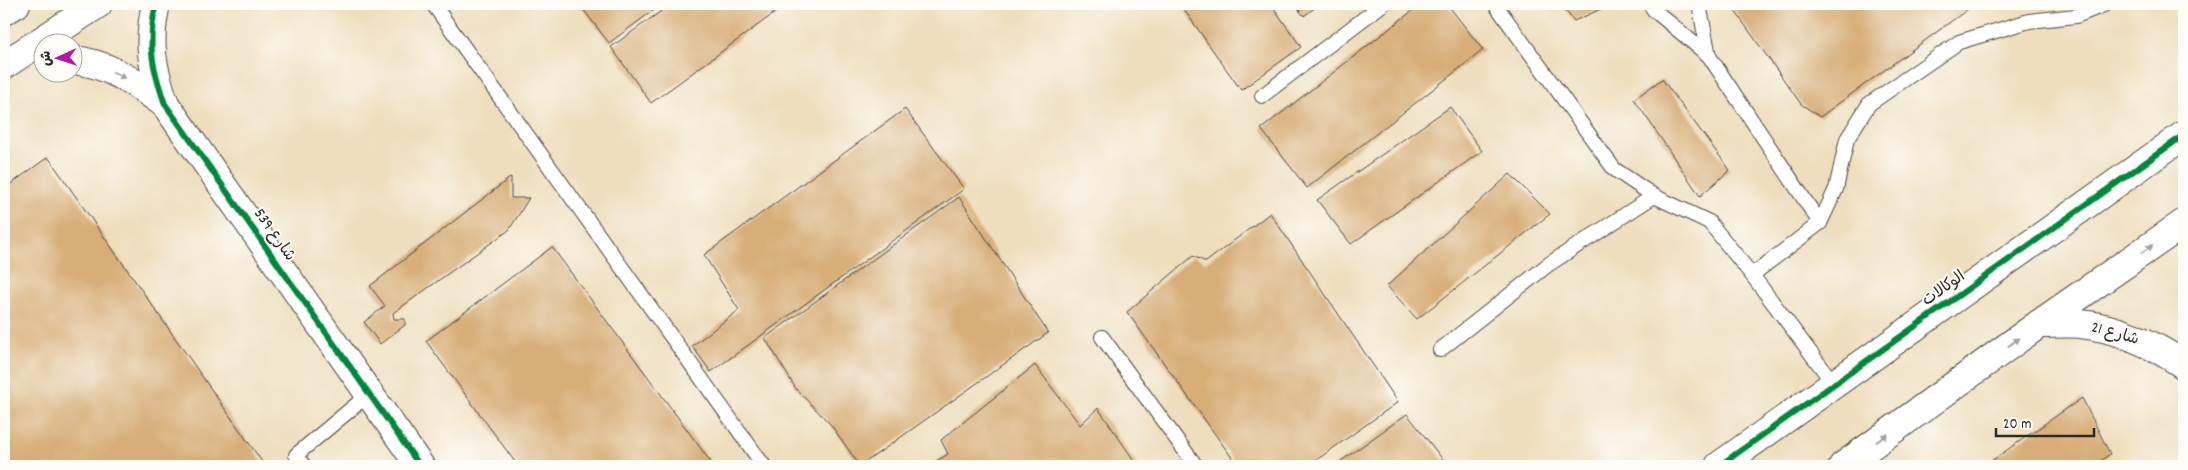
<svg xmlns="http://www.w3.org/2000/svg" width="2188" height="470" viewBox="0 0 2188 470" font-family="Dekko,'Playpen Sans Arabic',sans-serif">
  <rect width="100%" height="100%" fill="#fdfcf7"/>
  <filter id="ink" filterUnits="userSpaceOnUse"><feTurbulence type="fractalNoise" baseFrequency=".02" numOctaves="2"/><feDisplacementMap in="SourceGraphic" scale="10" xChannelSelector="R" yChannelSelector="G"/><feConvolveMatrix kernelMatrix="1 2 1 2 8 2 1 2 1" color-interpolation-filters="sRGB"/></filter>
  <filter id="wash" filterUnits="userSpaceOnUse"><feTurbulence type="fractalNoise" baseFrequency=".0096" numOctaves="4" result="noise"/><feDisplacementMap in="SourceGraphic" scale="20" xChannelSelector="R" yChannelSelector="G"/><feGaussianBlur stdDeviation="1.12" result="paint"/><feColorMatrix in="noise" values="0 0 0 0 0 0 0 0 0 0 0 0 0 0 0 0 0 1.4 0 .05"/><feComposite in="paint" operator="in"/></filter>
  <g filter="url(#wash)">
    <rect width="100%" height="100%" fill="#eedebd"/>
    <g id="blocks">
      <!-- building -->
      <g fill="#d7ae78">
        <path d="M 579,4 L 662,4 L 609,43 Z"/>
        <path d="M 671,4 L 787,4 L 651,103 L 611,47 Z"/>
        <path d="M 1180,4 L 1271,4 L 1301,47 L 1241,90 Z"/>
        <path d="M 1294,4 L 1319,4 L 1304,16 Z"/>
        <path d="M 1421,4 L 1447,4 L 1483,50 L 1307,188 L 1261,129 Z"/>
        <path d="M 1560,4 L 1606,4 L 1608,6 L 1574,21 Z"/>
        <path d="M 1730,4 L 1975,4 L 1820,117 L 1801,104 Z"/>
        <path d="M 1662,79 L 1730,170 L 1700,196 L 1634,99 Z"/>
        <path d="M 1450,107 L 1482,151 L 1351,244 L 1317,200 Z"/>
        <path d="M 905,109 L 964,189 L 711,372 L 692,346 L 739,310 L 704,255 Z"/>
        <path d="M 48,157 L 265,466 L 4,466 L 4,189 Z"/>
        <path d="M 1510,174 L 1550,214 L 1417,319 L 1387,286 Z"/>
        <path d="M 511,177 L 511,198 L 529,198 L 509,230 L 393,313 L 394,319 L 405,319 L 405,325 L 380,344 L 364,322 L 385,306 L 370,286 Z"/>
        <path d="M 959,197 L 1048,333 L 860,466 L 831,425 L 796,389 L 765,338 Z"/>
        <path d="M 1270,213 L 1398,402 L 1308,466 L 1238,466 L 1127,312 L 1193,256 L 1206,262 Z"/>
        <path d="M 552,247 L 713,465 L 712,466 L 518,466 L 426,341 Z"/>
        <path d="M 1035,365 L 1080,425 L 1098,408 L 1138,466 L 928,466 L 948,454 L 941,440 Z"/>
        <path d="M 2082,398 L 2110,454 L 2094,466 L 1984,466 Z"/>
        <path d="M 1407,414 L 1448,466 L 1334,466 Z"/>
      </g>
    </g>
  </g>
  <g filter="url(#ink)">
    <use href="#blocks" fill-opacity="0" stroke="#484641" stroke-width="1"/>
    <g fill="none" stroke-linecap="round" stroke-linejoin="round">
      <defs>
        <g id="lane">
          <path d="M 433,4 L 764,466"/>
          <path d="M 1495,4 L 1614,169 L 1654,196 L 1709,222 L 1752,275 L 1834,384"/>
          <path d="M 1650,4 L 1654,10 L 1709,56"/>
          <path d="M 1699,4 L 1709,56 L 1820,223"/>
          <path d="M 1262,96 L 1383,4"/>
          <path d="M 1752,275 L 1820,223 L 1836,189 L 1847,139 L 1869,104 L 1959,42 L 2029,21 L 2076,16 L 2106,4"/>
          <path d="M 1102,337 L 1196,466"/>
          <path d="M 1440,350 L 1549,264 L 1654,196"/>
          <path d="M 304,466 L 296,455 L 369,394"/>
        </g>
        <g id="street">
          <path d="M 156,4 C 147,44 152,67 165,104 L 420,466"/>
          <path d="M 72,60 C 107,62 138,85 165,104"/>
          <path d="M 2039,324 C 2053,324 2068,323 2081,324 C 2119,328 2153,344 2184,365"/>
          <path d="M 1719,466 L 2184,135"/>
          <path d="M 1843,466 L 2039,324 L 2184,223"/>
        </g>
        <path id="primary" d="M 4,65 L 98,4"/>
        <path id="highway" d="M 4,11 L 16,4"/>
      </defs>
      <!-- lane casing -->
      <use href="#lane" stroke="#484641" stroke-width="16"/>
      <!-- street casing -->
      <use href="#street" stroke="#484641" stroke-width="30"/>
      <!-- primary casing -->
      <use href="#primary" stroke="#484641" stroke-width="30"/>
      <!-- highway casing -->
      <use href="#highway" stroke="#484641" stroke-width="30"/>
      <!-- lane -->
      <use href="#lane" stroke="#fff" stroke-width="14"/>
      <!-- street -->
      <use href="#street" stroke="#fff" stroke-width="28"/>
      <!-- primary -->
      <use href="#primary" stroke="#fff" stroke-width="28"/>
      <!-- highway -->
      <use href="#highway" stroke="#fff" stroke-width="28"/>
      <defs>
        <g id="cycleway">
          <path d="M 156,4 C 147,44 152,67 165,104 L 420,466"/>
          <path d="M 1719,466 L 2184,135"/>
        </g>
      </defs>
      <!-- cycleway casing -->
      <use href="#cycleway" stroke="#fdfcf7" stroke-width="9"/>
      <!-- cycleway -->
      <use href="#cycleway" stroke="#00873e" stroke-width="6"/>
    </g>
    <!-- one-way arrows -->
    <defs><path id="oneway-solid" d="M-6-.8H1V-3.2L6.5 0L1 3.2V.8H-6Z" transform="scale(1.25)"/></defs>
    <g fill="#a0a0a0">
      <use href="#oneway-solid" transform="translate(119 75) rotate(25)"/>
      <use href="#oneway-solid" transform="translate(2147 249) rotate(-35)"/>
      <use href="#oneway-solid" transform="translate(2014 342) rotate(-36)"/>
      <use href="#oneway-solid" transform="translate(1882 438) rotate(-36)"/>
    </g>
  </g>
  <g text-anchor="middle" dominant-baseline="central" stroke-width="4" stroke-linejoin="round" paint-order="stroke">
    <!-- street labels -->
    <g font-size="16" fill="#2b2b2b" stroke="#fdfcf7">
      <text transform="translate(274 235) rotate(55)">شارع 539</text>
      <text transform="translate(1944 289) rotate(-35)">الوكالات</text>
      <text transform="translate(2115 334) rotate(16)">شارع 21</text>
    </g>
  </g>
  <!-- margin -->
  <rect width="2188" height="470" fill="none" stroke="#fdfcf7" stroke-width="20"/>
  <!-- north arrow -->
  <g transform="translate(58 58) rotate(267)"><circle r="24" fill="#fdfcf7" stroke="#a9a8a5"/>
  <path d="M0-4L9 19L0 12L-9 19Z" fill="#b5179e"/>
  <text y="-8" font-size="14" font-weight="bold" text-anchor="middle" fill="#2b2b2b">ش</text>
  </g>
  <!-- scale -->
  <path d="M1996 428v8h98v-8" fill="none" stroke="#2b2b2b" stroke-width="2.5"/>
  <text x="2003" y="428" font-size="15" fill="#2b2b2b" stroke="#fdfcf7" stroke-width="4" paint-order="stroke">20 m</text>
</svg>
